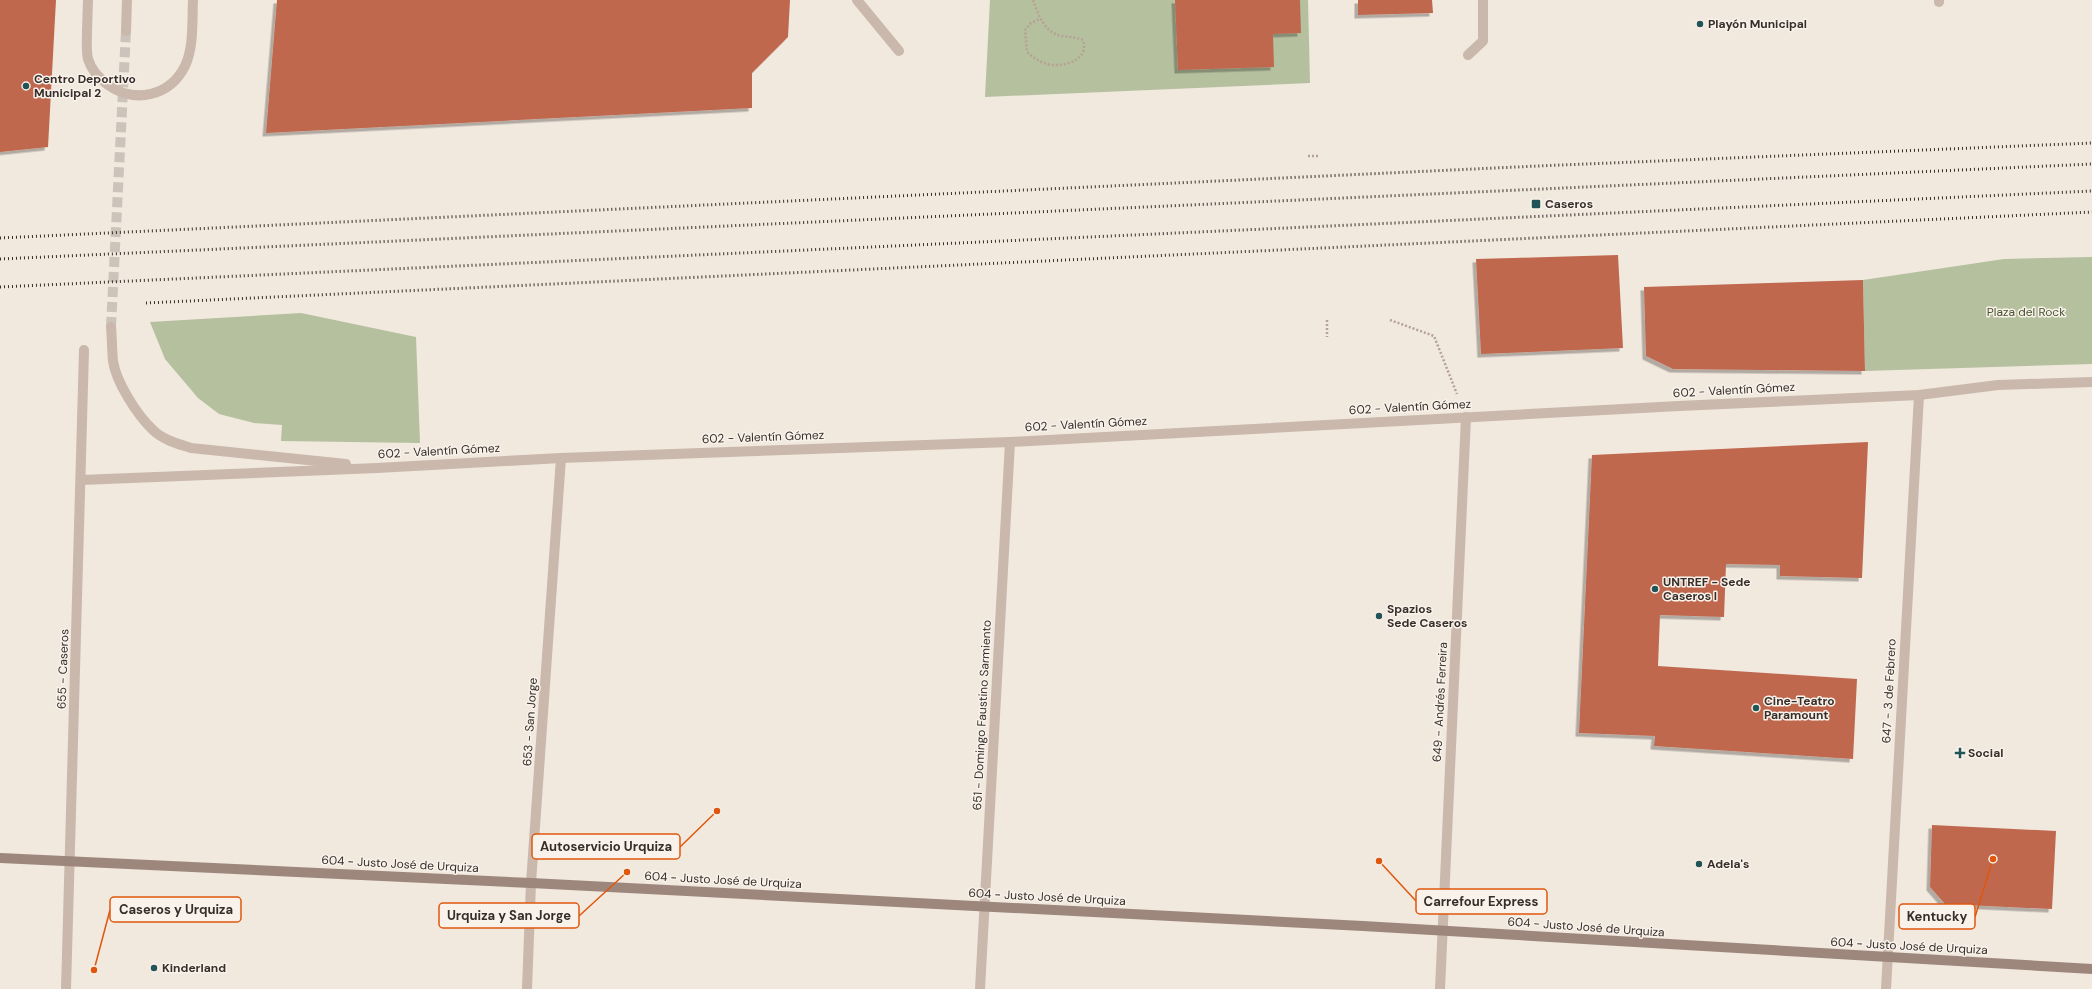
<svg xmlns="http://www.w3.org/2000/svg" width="2092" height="989" viewBox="0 0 2092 989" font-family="'DM Sans',sans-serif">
  <defs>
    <filter id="shadow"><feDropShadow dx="-3.5" dy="3.5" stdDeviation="0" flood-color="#0004"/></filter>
  </defs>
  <rect width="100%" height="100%" fill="#f1e8de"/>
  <!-- green -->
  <g fill="#b5c09f">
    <path d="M 990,0 L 1308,0 L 1310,83 L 985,97 Z"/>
    <path d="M 2092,257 L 2092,364 L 1865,371 L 1863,280 L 2004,259 Z"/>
    <path d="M 301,313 L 416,337 L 420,443 L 281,441 L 282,425 L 254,423 L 219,414 L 198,398 L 165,359 L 150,322 Z"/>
  </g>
  <!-- building -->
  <g fill="#bf684e" filter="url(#shadow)">
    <path d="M 0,0 L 56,0 L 48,147 L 0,152 Z"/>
    <path d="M 277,0 L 790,0 L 788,37 L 752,73 L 752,108 L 266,133 Z"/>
    <path d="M 1175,0 L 1300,0 L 1301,33 L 1273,34 L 1274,67 L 1178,70 Z"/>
    <path d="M 1358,0 L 1432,0 L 1433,13 L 1358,15 Z"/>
    <path d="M 1618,255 L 1623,348 L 1481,354 L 1476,259 Z"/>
    <path d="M 1863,280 L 1865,371 L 1673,369 L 1646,356 L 1644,287 Z"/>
    <path d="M 1868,442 L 1862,578 L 1780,576 L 1780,565 L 1726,564 L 1724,617 L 1660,615 L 1658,666 L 1857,679 L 1853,759 L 1654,746 L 1655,736 L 1579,733 L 1592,455 Z"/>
    <path d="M 1932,825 L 2056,831 L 2052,909 L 1945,904 L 1930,887 Z"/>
  </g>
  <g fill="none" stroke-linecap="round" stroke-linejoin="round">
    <!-- minor-tunnel -->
    <path stroke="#ccc3ba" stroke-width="10" stroke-dasharray="10 5" stroke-linecap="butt" d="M 111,327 L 126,31"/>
    <!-- path -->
    <g stroke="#b5a295" stroke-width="2.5" stroke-dasharray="2 2" stroke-linecap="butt">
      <path d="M 1033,0 C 1038,14 1044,32 1061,36 C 1069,37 1076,37 1083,40 C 1089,59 1068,66 1052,65 C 1042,64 1034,58 1027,52 L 1025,30 L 1031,23 L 1040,19"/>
      <path d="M 1308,156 L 1320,156"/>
      <path d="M 1327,320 L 1327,337"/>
      <path d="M 1390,320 L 1434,336 L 1457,394"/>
    </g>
    <!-- service -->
    <g stroke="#c9b8ab" stroke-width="10">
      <path d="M 857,0 L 899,51"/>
      <path d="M 1939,0 L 1939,2"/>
      <path d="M 87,31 C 87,40 86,50 88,59 C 91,69 100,79 108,85 C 135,104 170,96 185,66 C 194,47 192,21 193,0"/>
      <path d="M 1468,55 L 1483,41 L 1483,0"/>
    </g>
    <!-- minor -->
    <g stroke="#c9b8ab" stroke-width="10">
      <path d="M 87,31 L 88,0"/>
      <path d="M 126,31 L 127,0"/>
      <path d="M 111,327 C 112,338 112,350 113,361 C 116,382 137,415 153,430 C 163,440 179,444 191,448 L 346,464"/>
      <path d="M 81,480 L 377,468 L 561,458 L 1010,442 L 1679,406 L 1919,395 L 1998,385 L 2092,382"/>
      <path d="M 66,989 L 84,350"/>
      <path d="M 527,989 L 531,883 L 561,458"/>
      <path d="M 980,989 L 1010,442"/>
      <path d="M 1440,989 L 1466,417"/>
      <path d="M 1886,989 L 1919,395"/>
    </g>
    <!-- secondary -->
    <path stroke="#9d877c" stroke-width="10" d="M 0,858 L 531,883 L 1363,926 L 2092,969"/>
    <!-- rail -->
    <g stroke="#372e2a" stroke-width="3" stroke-dasharray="1 3" stroke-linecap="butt">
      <path d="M 0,238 L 1538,166 L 2092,143"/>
      <path d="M 0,259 L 2092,164"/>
      <path d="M 0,287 L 2092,191"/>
      <path d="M 146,303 L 2092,212"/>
    </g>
  </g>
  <!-- markers -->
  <g fill="#215457" stroke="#f9f2eb" stroke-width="1.5">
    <circle cx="1700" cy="24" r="4"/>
    <circle cx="26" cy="86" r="4"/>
    <rect x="1531" y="199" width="10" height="10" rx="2"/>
    <circle cx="1655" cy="589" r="4"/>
    <circle cx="1379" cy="616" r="4"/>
    <circle cx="1756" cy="708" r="4"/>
    <path d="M1958 747h4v4h4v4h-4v4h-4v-4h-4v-4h4z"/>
    <circle cx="1699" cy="864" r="4"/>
    <circle cx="154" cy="968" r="4"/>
  </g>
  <g text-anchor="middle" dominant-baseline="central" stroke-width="3" stroke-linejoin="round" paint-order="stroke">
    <!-- poi labels -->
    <g font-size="12" font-weight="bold" fill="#372e2a" stroke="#f9f2eb" text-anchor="start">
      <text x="1708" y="24">Playón Municipal</text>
      <text x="34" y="79">Centro Deportivo<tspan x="34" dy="14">Municipal 2</tspan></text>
      <text x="1545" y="204">Caseros</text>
      <text x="1663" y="582">UNTREF - Sede<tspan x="1663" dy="14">Caseros I</tspan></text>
      <text x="1387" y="609">Spazios<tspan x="1387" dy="14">Sede Caseros</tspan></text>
      <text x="1764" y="701">Cine-Teatro<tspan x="1764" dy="14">Paramount</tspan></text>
      <text x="1968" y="753">Social</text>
      <text x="1707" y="864">Adela's</text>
      <text x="162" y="968">Kinderland</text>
    </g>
    <!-- park labels -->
    <g font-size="12" fill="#47542f" stroke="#f9f2eb">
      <text x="2026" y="312">Plaza del Rock</text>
    </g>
    <!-- street labels -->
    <g font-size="12" fill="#372e2a" stroke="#f9f2eb">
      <text transform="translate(1734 390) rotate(-3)">602 - Valentín Gómez</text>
      <text transform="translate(1410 407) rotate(-3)">602 - Valentín Gómez</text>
      <text transform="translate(1086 424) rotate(-3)">602 - Valentín Gómez</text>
      <text transform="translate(763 437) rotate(-2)">602 - Valentín Gómez</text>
      <text transform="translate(439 451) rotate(-3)">602 - Valentín Gómez</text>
      <text transform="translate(63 669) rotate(-88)">655 - Caseros</text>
      <text transform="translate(1889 691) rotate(-87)">647 - 3 de Febrero</text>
      <text transform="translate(1440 702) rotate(-87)">649 - Andrés Ferreira</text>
      <text transform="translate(982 715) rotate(-87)">651 - Domingo Faustino Sarmiento</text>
      <text transform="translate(530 722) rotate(-86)">653 - San Jorge</text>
      <text transform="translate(400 864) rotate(3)">604 - Justo José de Urquiza</text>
      <text transform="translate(723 880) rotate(3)">604 - Justo José de Urquiza</text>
      <text transform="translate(1047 897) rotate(3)">604 - Justo José de Urquiza</text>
      <text transform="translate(1586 927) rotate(4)">604 - Justo José de Urquiza</text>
      <text transform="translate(1909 946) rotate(3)">604 - Justo José de Urquiza</text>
    </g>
  </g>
  <!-- callouts -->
  <path fill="none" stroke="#df570e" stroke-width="1.5" d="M717 811L680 847M1379 861L1416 901M94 970L110 910M627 872L579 916M1993 859L1975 917"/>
  <g fill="#df570e" stroke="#f9f2eb" stroke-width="1.5">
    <circle cx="717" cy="811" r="4"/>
    <circle cx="1379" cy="861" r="4"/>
    <circle cx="94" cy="970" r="4"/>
    <circle cx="627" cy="872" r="4"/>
    <circle cx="1993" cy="859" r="4"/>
  </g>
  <g fill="#f9f2eb" stroke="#df570e" stroke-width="1.5">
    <rect x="532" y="834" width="148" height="25" rx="4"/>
    <rect x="1416" y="889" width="131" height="25" rx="4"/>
    <rect x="110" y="897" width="131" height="25" rx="4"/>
    <rect x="439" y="903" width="140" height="25" rx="4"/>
    <rect x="1899" y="904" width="76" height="25" rx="4"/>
  </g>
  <g font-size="13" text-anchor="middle" font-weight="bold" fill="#372e2a">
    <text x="606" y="851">Autoservicio Urquiza</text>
    <text x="1481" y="906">Carrefour Express</text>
    <text x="176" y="914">Caseros y Urquiza</text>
    <text x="509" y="920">Urquiza y San Jorge</text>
    <text x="1937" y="921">Kentucky</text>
  </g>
</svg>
